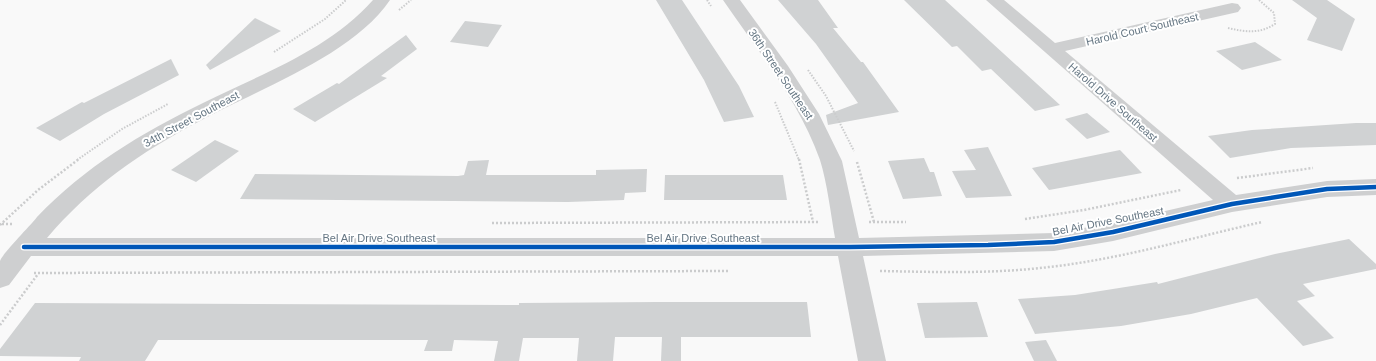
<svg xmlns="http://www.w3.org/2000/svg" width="1376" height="361" viewBox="0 0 1376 361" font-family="Arial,sans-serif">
  <rect width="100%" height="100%" fill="#f9f9f9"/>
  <!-- building -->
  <g fill="#d0d2d3">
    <path d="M 656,0 L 682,0 L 739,86 L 754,117 L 724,122 L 704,80 Z"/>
    <path d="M 778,0 L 818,0 L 838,28 L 833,28 L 861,62 L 863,62 L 899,112 L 828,125 L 826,115 L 858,103 L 816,44 Z"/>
    <path d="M 904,0 L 945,0 L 1060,105 L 1035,111 L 991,69 L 982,71 L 957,46 L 952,47 Z"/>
    <path d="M 1292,0 L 1327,0 L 1355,19 L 1342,51 L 1307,40 L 1317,18 Z"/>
    <path d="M 255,18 L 281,31 L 210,70 L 206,65 Z"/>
    <path d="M 465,21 L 502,25 L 488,47 L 450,42 Z"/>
    <path d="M 406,35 L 417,49 L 381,76 L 387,78 L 315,122 L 293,109 L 337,83 L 339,84 Z"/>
    <path d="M 1255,42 L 1282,60 L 1242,70 L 1216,51 Z"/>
    <path d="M 171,59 L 179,75 L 104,114 L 60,141 L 36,128 L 82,102 L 84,103 Z"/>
    <path d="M 1087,113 L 1110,132 L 1087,139 L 1065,119 Z"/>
    <path d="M 1356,123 L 1376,123 L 1376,145 L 1291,148 L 1230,158 L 1208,136 L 1252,130 Z"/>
    <path d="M 215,140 L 239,151 L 196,182 L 171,170 Z"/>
    <path d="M 988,147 L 1012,196 L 966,198 L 952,171 L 976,170 L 964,150 Z"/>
    <path d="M 1120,150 L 1142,173 L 1049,190 L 1032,168 Z"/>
    <path d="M 924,158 L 930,172 L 934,172 L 942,196 L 903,199 L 888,161 Z"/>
    <path d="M 489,160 L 486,175 L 596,175 L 596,170 L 647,169 L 646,192 L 625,193 L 624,200 L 568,202 L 240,199 L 255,174 L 458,176 L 464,175 L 468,161 Z"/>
    <path d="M 665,175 L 783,175 L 787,200 L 664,200 Z"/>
    <path d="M 1349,239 L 1376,264 L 1376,269 L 1303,284 L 1315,296 L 1297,301 L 1334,338 L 1303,346 L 1257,298 L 1191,314 L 1121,326 L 1035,334 L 1018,299 L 1075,295 L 1157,282 L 1158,284 L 1275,254 Z"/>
    <path d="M 657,302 L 807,302 L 811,337 L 681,337 L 681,361 L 661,361 L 662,337 L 615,337 L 613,361 L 577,361 L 579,338 L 523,338 L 519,361 L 494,361 L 498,341 L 454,340 L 452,351 L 424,351 L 428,340 L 158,340 L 145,361 L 79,361 L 81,357 L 0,356 L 0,349 L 35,303 L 519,305 L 519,303 Z"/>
    <path d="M 977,302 L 988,337 L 925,338 L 917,303 Z"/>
    <path d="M 1046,340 L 1057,361 L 1034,361 L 1025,342 Z"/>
  </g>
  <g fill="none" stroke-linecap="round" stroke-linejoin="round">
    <!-- path-far1 -->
    <g stroke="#cbcccd" stroke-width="2" stroke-dasharray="1.5 1.5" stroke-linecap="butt">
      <path d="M 707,0 L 711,6"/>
      <path d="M 399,10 L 411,0"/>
      <path d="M 1228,28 C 1245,32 1260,34 1275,24 L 1274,13 L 1259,0"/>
      <path d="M 274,52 L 325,19 L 346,0"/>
      <path d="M 808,70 L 826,96 L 854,151"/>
      <path d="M 775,102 L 799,160"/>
      <path d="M 77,160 L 122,129 L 168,104"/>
    </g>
    <!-- path -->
    <g stroke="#cbcccd" stroke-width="2.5" stroke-dasharray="2 2" stroke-linecap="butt">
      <path d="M 799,159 L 813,222"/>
      <path d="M 857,162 L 874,222"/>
      <path d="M 1237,178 L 1313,168"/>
      <path d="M 1025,219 L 1084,210 L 1181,190"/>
      <path d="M 869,222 L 906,222"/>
      <path d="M 492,223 L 819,222"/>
      <path d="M 2,224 L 13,224"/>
      <path d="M 0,225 L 38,190 L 79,159"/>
      <path d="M 880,271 C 936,272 993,274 1049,267 C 1121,259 1191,238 1262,222"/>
      <path d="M 34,273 L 729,271"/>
      <path d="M 0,325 L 38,274"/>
    </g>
    <!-- minor -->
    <path fill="#cecfd0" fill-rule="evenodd" d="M 373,0 L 390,0 C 352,56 258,89 200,121 C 141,152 90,187 47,238 L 835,238 C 831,215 827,182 820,160 C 799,101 758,51 723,0 L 740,0 L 788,66 L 819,114 L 842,161 L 859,238 L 1054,233 L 1113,223 L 1213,200 L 986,0 L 1004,0 L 1055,43 L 1232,3 L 1238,4 L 1241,8 L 1238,12 L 1065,51 L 1236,195 L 1327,181 L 1376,179 L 1376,195 L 1327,197 L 1232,212 L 1113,241 L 1054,251 L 863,256 L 886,361 L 858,361 L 838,256 L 31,256 L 9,285 L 0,288 C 0,280 0,268 0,261 C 2,254 31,225 37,217 C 85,167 141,133 203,103 C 261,74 329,50 373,0 Z"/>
    <defs>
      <path id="cycleway" d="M 24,247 L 850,247 L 988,245 L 1054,242 L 1113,232 L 1232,204 L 1327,189 L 1376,187"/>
    </defs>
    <!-- cycleway casing -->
    <use href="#cycleway" stroke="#fff" stroke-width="7"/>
    <!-- cycleway -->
    <use href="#cycleway" stroke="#0057b8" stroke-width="4.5"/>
  </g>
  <g text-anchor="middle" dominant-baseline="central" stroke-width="4" stroke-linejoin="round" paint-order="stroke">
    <!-- street labels -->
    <g font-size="11" fill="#657683" stroke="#fff">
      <text transform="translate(1142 29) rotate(-13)">Harold Court Southeast</text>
      <text transform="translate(781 74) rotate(56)">36th Street Southeast</text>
      <text transform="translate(1113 102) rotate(41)">Harold Drive Southeast</text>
      <text transform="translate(191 119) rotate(-28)">34th Street Southeast</text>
      <text transform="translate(1108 221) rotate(-11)">Bel Air Drive Southeast</text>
      <text x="379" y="238">Bel Air Drive Southeast</text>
      <text x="703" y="238">Bel Air Drive Southeast</text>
    </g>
  </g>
</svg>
